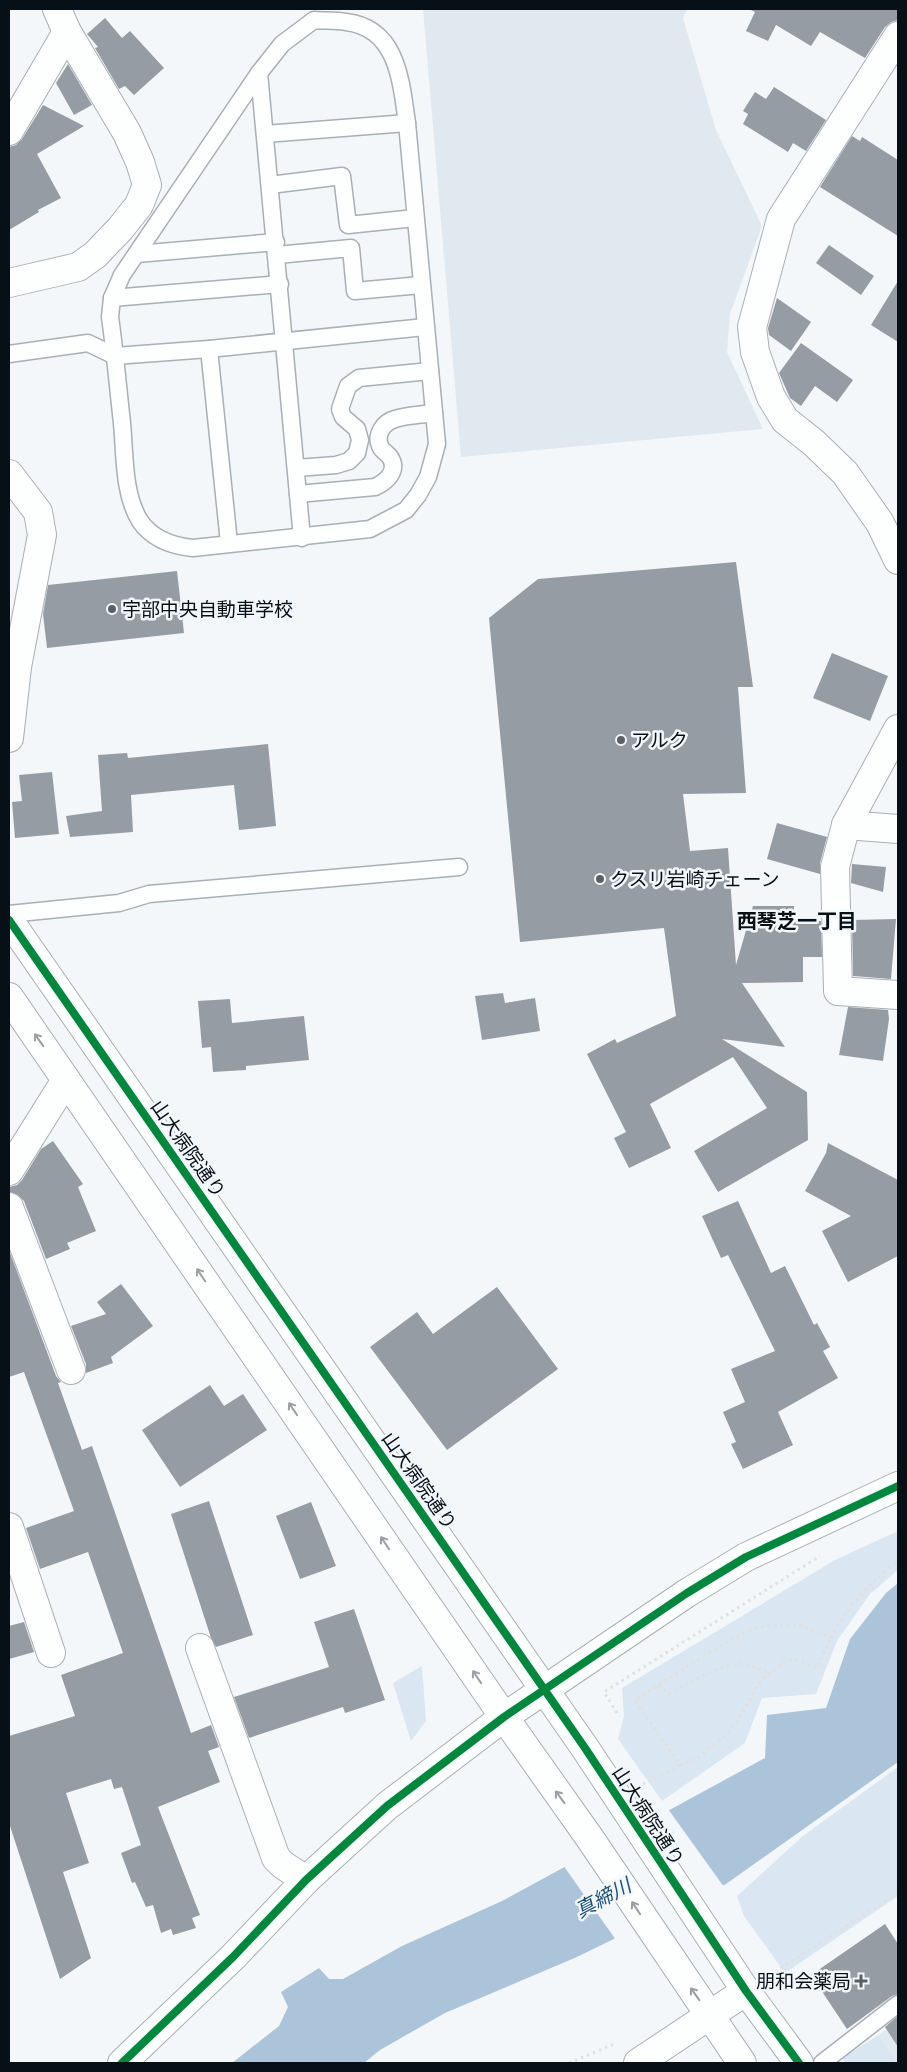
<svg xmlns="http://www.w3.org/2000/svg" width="907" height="2072" viewBox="0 0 907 2072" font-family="Cabin,'Noto Sans JP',sans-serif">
  <rect width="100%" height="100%" fill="#f4f7fa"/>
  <!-- built -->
  <g fill="#e1e9f0">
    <path d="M 423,9 L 687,9 L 683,18 L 716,130 L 762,226 L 730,314 L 727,352 L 763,429 L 461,457 Z"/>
    <path d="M 898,2019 L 898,2063 L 879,2035 Z"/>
  </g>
  <!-- green -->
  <g fill="#dae6f2">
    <path d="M 898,1531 L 898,1570 L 870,1594 L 837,1641 L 816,1694 L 762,1698 L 745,1743 L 662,1801 L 618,1739 L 624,1716 L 622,1688 L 835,1560 Z"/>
    <path d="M 422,1666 L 426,1721 L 411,1741 L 393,1683 Z"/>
    <path d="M 898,1767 L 898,1896 L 785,1973 L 744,1916 L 737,1896 L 803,1836 Z"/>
    <path d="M 879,2035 L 898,2063 L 846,2063 L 842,2058 Z"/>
  </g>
  <!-- water -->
  <path fill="#acc4da" d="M 898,1583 L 898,1762 L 726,1884 L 577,1957 L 445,2013 L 380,2050 L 364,2063 L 232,2063 L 279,2026 L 288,2007 L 281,1992 L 319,1968 L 329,1979 L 343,1979 L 402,1946 L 502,1901 L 765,1758 L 767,1715 L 826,1708 L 850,1639 L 886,1593 Z"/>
  <!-- pier -->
  <path fill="#f4f7fa" d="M 668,1809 L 724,1887 L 616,1940 L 563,1865 Z"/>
  <!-- building -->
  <g fill="#959ca3">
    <path d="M 749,9 L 898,9 L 898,20 L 891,22 L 885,27 L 865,58 L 820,32 L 811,46 L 776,25 L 768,41 L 746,31 L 755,12 Z"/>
    <path d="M 105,18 L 122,38 L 130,31 L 164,68 L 134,95 L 125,86 L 119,89 L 95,48 L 98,47 L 87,34 Z"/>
    <path d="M 68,64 L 92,105 L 74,115 L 56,83 Z"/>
    <path d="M 774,87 L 826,120 L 806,151 L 793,143 L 788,152 L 743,124 L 748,114 L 743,111 L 755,92 L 766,99 Z"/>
    <path d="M 43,105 L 84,126 L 37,154 L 61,198 L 38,210 L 39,212 L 9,230 L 9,147 L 16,145 L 22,139 Z"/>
    <path d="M 852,136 L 860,141 L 862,137 L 898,160 L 898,236 L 820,187 Z"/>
    <path d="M 829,245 L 874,276 L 861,295 L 816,263 Z"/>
    <path d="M 898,281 L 898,342 L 871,325 Z"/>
    <path d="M 777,298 L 811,322 L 791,351 L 769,335 L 768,328 Z"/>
    <path d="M 801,343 L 853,380 L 837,402 L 815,386 L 801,406 L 790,398 L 779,373 Z"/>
    <path d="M 736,562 L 753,687 L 738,687 L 746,793 L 683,794 L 690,851 L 728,848 L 736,965 L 753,906 L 794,906 L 794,921 L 821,921 L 822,957 L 803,957 L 803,982 L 742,983 L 785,1047 L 722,1039 L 807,1092 L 808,1140 L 718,1192 L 694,1151 L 767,1108 L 733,1057 L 650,1104 L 671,1148 L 629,1168 L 614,1138 L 626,1132 L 587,1054 L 615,1039 L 617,1043 L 676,1016 L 664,928 L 520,942 L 489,618 L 538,579 Z"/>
    <path d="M 177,571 L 184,633 L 47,648 L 43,614 L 48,585 Z"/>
    <path d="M 832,653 L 888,676 L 870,721 L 813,698 Z"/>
    <path d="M 268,744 L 276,826 L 239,830 L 234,785 L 131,795 L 133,832 L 70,837 L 66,816 L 102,811 L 98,755 L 127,753 L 128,758 Z"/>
    <path d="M 52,772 L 59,834 L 15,838 L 12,802 L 22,801 L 19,775 Z"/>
    <path d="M 777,823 L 827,837 L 820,863 L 820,874 L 767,859 Z"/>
    <path d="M 852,864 L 886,867 L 883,892 L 851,883 Z"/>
    <path d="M 896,919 L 891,979 L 853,976 L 852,920 Z"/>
    <path d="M 503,993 L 505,1003 L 535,998 L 540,1031 L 482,1040 L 475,996 Z"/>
    <path d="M 230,999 L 232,1023 L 304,1016 L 309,1060 L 246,1066 L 246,1070 L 213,1072 L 211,1047 L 202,1048 L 198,1001 Z"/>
    <path d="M 848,1007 L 888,1010 L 889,1019 L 883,1061 L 839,1055 Z"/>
    <path d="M 53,1141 L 83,1184 L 78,1187 L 96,1231 L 67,1243 L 70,1249 L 46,1259 L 24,1201 L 18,1195 L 9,1192 L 9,1187 L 17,1185 L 22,1180 L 41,1149 Z"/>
    <path d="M 828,1143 L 898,1180 L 898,1256 L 848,1282 L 822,1231 L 851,1216 L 805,1191 L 826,1153 Z"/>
    <path d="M 738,1201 L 771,1273 L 785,1266 L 814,1325 L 817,1323 L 830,1347 L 823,1351 L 838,1378 L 778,1412 L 793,1445 L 743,1469 L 731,1444 L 736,1442 L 723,1412 L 745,1402 L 731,1369 L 775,1351 L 728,1255 L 721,1258 L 702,1216 Z"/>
    <path d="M 9,1250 L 56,1376 L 61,1382 L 58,1383 L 82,1450 L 92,1446 L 191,1733 L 211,1725 L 219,1747 L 208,1751 L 220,1782 L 158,1807 L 200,1915 L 192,1918 L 196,1928 L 173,1935 L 171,1929 L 161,1933 L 153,1905 L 146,1907 L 135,1882 L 132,1883 L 121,1853 L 141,1845 L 122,1787 L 114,1789 L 111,1779 L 66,1793 L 89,1863 L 63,1872 L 91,1958 L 60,1979 L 10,1826 L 9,1736 L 75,1716 L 61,1675 L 123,1653 L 88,1552 L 40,1569 L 26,1528 L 74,1511 L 24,1372 L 9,1377 Z"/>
    <path d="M 121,1284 L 153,1326 L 111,1357 L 113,1363 L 86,1373 L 86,1364 L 71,1326 L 106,1314 L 97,1302 Z"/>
    <path d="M 497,1287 L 558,1369 L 447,1450 L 370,1347 L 417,1312 L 433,1334 Z"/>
    <path d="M 210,1385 L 224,1406 L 243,1394 L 267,1430 L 180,1487 L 142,1430 Z"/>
    <path d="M 209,1501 L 253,1635 L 216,1647 L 211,1638 L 171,1514 Z"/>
    <path d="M 311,1502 L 336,1566 L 300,1579 L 276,1516 Z"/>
    <path d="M 354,1609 L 385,1700 L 345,1713 L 343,1707 L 249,1738 L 234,1697 L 329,1667 L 314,1622 Z"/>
    <path d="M 24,1622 L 34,1652 L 9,1659 L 9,1626 Z"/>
    <path d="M 885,1924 L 898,1944 L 898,1994 L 892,1996 L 847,2029 L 811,1975 Z"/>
    <path d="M 898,2016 L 898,2047 L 885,2027 Z"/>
  </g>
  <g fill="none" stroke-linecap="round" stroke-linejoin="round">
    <defs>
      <g id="lane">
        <path d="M 314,20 C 325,21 335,20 346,22 C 398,28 401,82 407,123 L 437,444 L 428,477 L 418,495 L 406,510 L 370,529 L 193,548 C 173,546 152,539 140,521 C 123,494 125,454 122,423 C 118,388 115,352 110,317 L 112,298 L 122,275 L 259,73 L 282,44 Z"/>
        <path d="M 259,73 L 302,538"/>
        <path d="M 265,134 L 407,123"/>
        <path d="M 270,185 L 342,176 L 348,225 L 415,218"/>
        <path d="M 137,254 L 276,242"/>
        <path d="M 277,255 L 351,248 L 355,291 L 421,285"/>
        <path d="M 112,298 L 280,284"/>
        <path d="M 209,349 L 229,543"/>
        <path d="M 9,354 L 88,343 L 115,356 L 209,349 L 425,327"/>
        <path d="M 296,468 L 336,465 L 349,461 L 357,453 L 360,440 L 357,429 L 343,417 L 340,409 L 348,386 L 359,378 L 430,371"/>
        <path d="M 298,494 L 375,487 C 386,482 399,471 390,457 C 387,453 382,451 380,446 C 375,434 384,422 395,419 C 407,415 421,415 434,413"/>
        <path d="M 9,914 L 119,903 L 149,894 L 459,867"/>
        <path d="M 822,2063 L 898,2004"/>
      </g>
      <g id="street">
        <path d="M 898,36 L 781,219 L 752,327 L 755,352 L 771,397 L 785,420 L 814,443 L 845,473 L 880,523 L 898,560"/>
        <path d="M 9,131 L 67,32"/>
        <path d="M 9,283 L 78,267 L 95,255 L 120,229 L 139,205 L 147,185 L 140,162 L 127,133 L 67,32 L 57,9"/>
        <path d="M 9,474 L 38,512 L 42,535 L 17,667 L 9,738"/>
        <path d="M 898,729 L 846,825 L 835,867 L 838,991 L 898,995"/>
        <path d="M 9,1171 L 66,1080"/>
        <path d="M 9,1207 L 71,1370"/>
        <path d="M 9,1527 L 51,1653"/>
        <path d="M 200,1648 L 276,1858 L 283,1865 L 306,1880"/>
      </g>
      <g id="secondary">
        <path d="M 846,825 L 898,829"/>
        <path d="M 9,920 L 585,1748 L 746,1991 L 799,2063"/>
        <path d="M 9,997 L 504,1717 L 589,1837 L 742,2063"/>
        <path d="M 122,2063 L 233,1957 L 306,1880 L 387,1806 L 504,1717 L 687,1593 L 746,1557 L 898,1486"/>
        <path d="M 638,2063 L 746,1991"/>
      </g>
    </defs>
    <!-- lane casing -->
    <use href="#lane" stroke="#a9afb4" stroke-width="19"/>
    <!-- street casing -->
    <use href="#street" stroke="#a9afb4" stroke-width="30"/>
    <!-- secondary casing -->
    <use href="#secondary" stroke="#a9afb4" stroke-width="30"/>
    <!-- path -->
    <g stroke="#e0e0e1" stroke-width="3" stroke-dasharray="2.5 4" stroke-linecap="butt">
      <path d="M 658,1686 L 669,1694 C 691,1683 726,1658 750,1665 C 756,1667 763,1671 769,1673"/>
      <path d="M 617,1713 L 604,1692 L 820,1556"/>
      <path d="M 680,1765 L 698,1758 L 727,1734 L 739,1720 L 753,1692 L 762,1680 L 784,1661 L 795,1659 L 817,1668 L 831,1637"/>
      <path d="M 643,1784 L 680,1765 L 635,1700 L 721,1645 L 750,1630 L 765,1626 L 798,1625 L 831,1637 C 849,1606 870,1582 898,1561"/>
      <path d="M 775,1972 L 898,1893"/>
      <path d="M 569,2063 L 617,2043"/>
    </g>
    <!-- lane -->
    <use href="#lane" stroke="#fdfefe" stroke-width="16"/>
    <!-- street -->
    <use href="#street" stroke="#fdfefe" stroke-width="28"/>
    <!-- secondary -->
    <use href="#secondary" stroke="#fdfefe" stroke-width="28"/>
    <defs>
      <g id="cycleway">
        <path d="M 9,920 L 585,1748 L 746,1991 L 799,2063"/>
        <path d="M 122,2063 L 233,1957 L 306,1880 L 387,1806 L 504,1717 L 687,1593 L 746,1557 L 898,1486"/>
      </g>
    </defs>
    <!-- cycleway casing -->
    <use href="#cycleway" stroke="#f2f7fc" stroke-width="11"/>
    <!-- cycleway -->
    <use href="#cycleway" stroke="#00873e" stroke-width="8"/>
  </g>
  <!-- one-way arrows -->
  <defs><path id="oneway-shaft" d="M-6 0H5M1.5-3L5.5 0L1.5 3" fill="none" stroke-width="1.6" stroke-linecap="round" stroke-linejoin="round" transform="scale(1.25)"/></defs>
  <g stroke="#9b9fa2">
    <use href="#oneway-shaft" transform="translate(39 1040) rotate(-125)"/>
    <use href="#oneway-shaft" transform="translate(201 1275) rotate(-124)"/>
    <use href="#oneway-shaft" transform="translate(293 1409) rotate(-124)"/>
    <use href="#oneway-shaft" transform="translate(385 1543) rotate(-124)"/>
    <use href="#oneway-shaft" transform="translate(477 1677) rotate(-124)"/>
    <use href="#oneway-shaft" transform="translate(560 1797) rotate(-126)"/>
    <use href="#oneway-shaft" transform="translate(636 1908) rotate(-124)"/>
    <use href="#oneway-shaft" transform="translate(695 1994) rotate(-125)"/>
  </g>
  <!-- markers -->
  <g fill="#5a6166" stroke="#f2f7fc" stroke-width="2">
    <circle cx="112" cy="609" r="5"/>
    <circle cx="621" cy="740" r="5"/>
    <circle cx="600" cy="879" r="5"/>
    <path d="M858.5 1973.5h5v5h5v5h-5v5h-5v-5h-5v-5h5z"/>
  </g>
  <g text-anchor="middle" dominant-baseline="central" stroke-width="5" stroke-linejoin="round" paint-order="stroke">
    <!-- poi labels -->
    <g font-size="19" fill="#071017" stroke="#f2f7fc" text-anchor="start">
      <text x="122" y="609">宇部中央自動車学校</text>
      <text x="631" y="740">アルク</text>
      <text x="610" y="879">クスリ岩崎チェーン</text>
      <text x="851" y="1981" text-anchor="end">朋和会薬局</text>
    </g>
    <!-- street labels -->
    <g font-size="19" fill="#071017" stroke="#f2f7fc">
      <text transform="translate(188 1149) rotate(55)">山大病院通り</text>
      <text transform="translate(419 1481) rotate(55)">山大病院通り</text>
      <text transform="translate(648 1816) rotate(57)">山大病院通り</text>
    </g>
    <!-- neighbourhood labels -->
    <g font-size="20" font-weight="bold" fill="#071017" stroke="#f2f7fc">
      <text x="797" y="921">西琴芝一丁目</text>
    </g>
    <!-- water labels -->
    <g font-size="20" font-style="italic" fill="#1d4e77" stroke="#f2f7fc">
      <text transform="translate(603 1898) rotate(-28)">真締川</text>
    </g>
  </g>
  <!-- border -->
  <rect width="907" height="2072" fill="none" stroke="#071017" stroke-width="20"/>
</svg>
